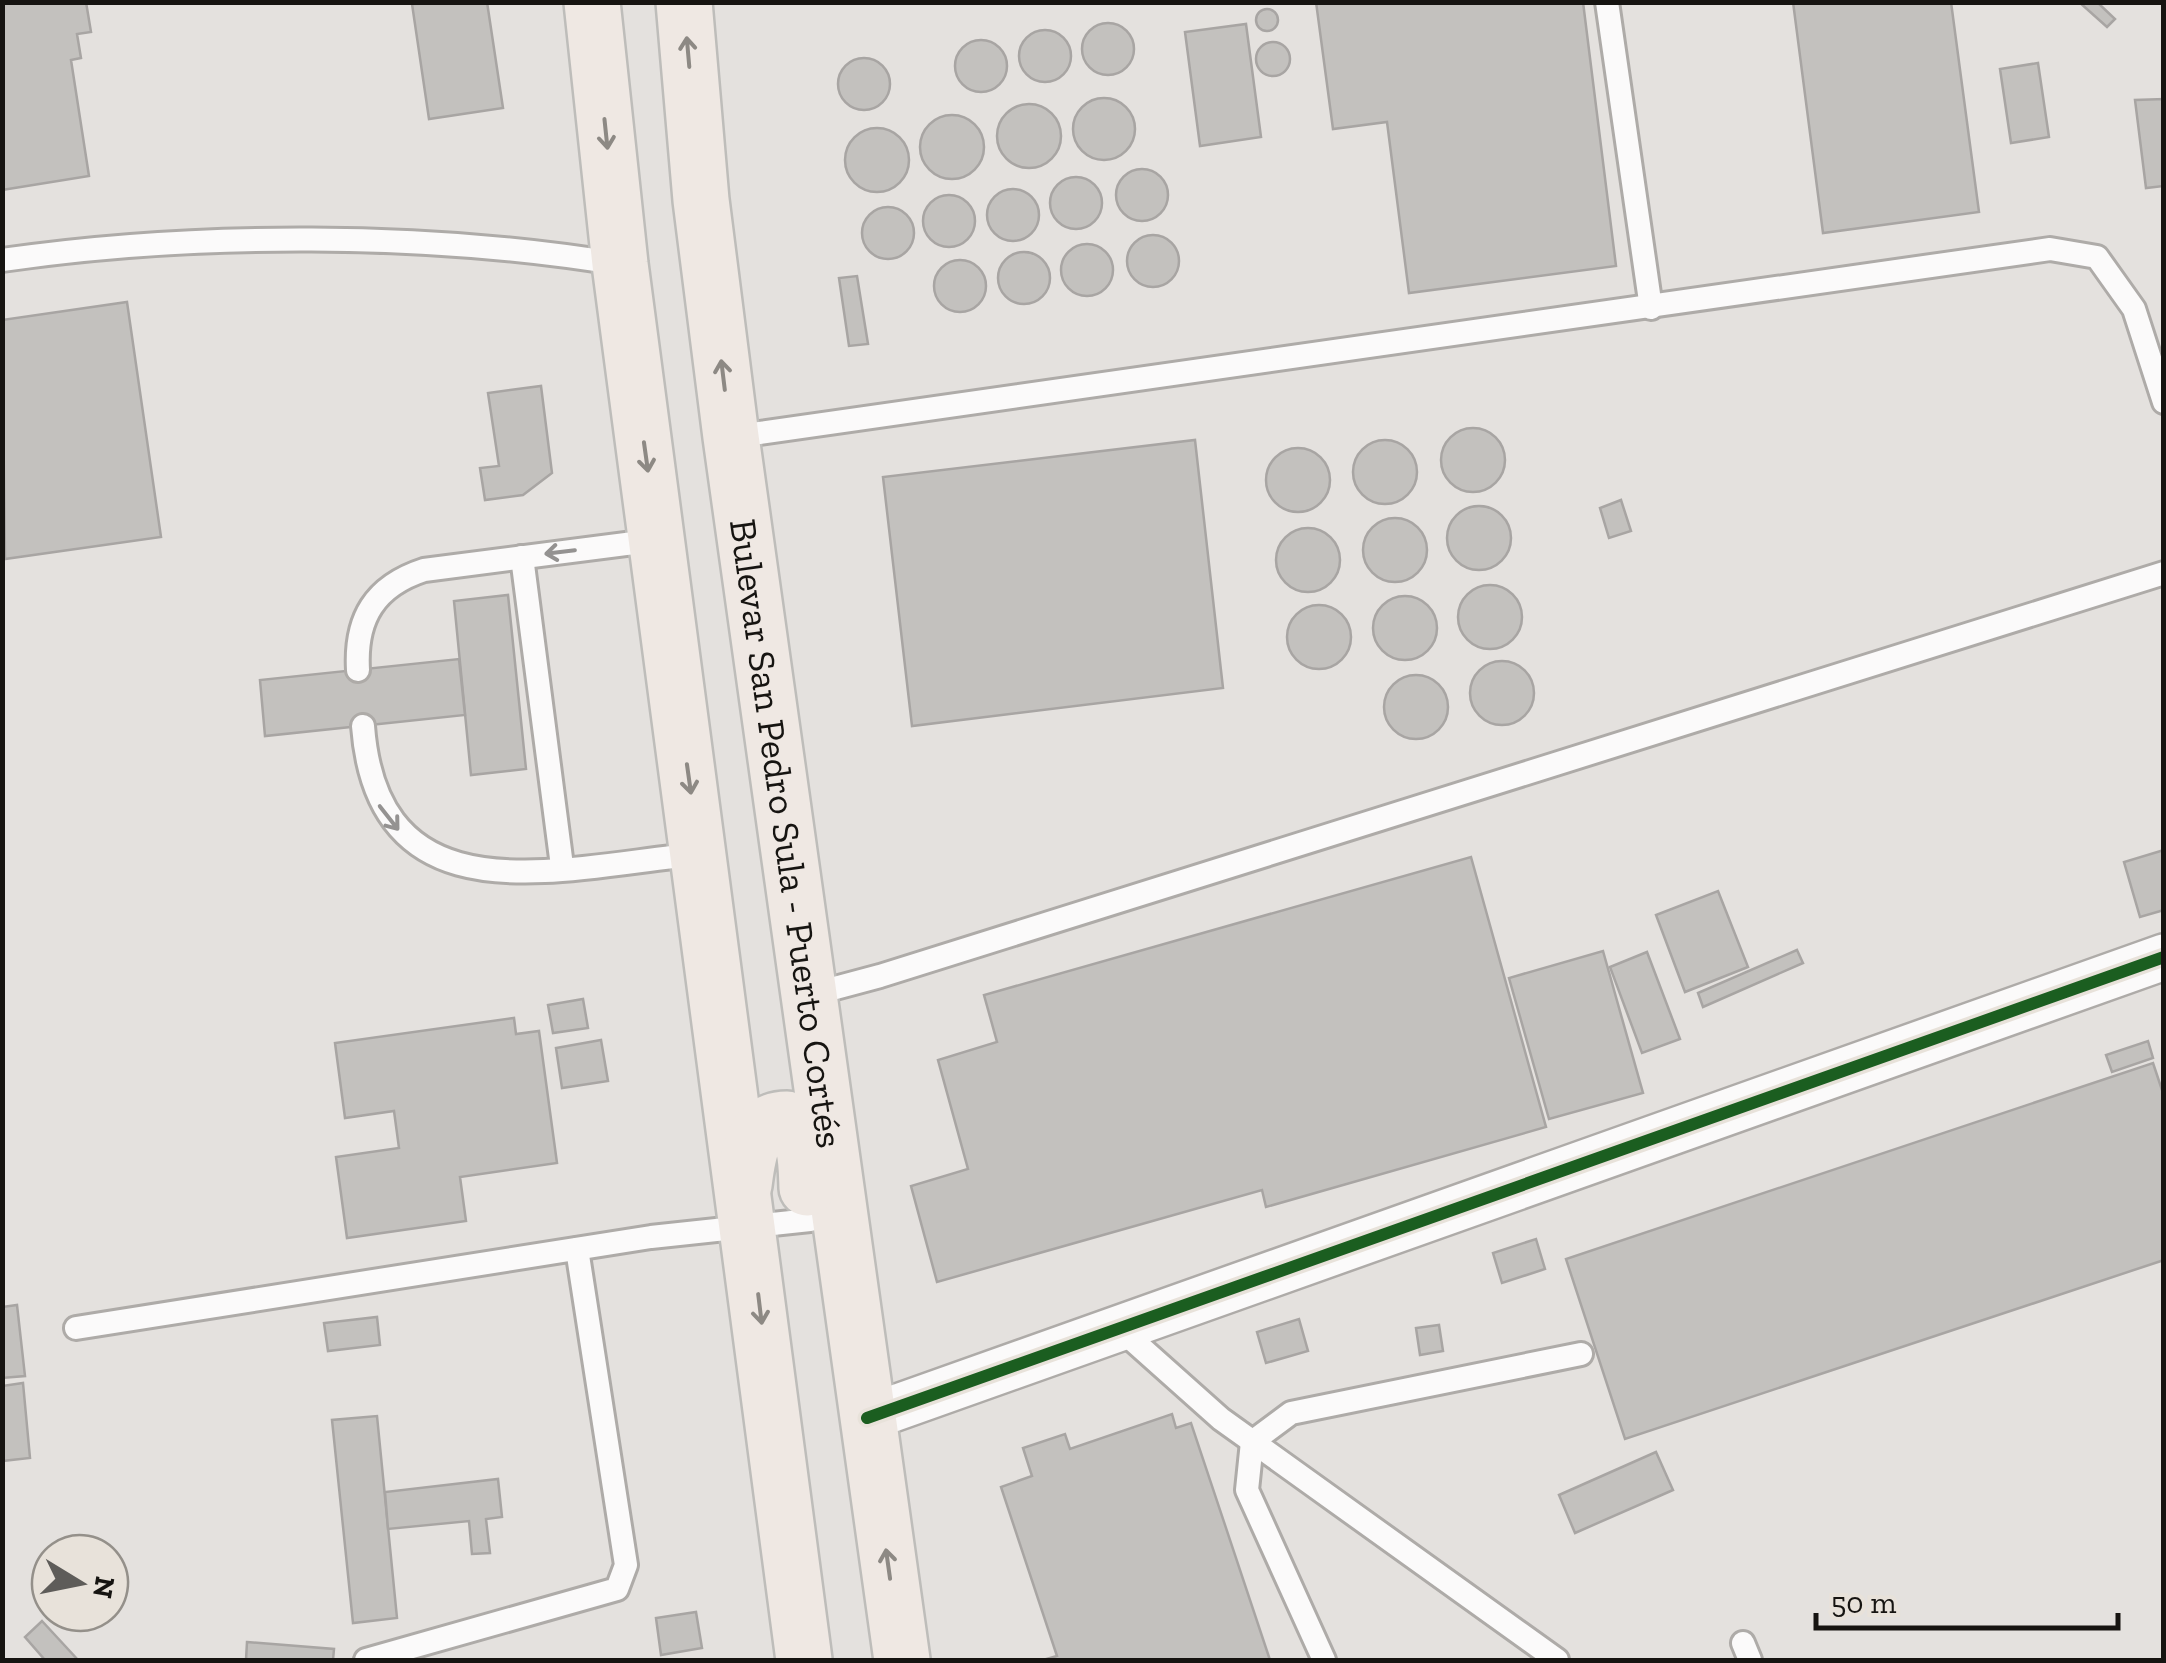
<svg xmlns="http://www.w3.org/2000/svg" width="2166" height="1663" viewBox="0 0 2166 1663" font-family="'Zilla Slab',serif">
  <rect width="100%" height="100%" fill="#e4e1de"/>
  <!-- building -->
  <g fill="#c3c1be" stroke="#a8a5a3" stroke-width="2.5">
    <path d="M 2,2 L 86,2 L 91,32 L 77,34 L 81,58 L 71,60 L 89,176 L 2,190 Z"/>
    <path d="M 487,2 L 503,108 L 429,119 L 412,4 Z"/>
    <path d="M 1316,2 L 1583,2 L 1616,266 L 1409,293 L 1387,122 L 1333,129 Z"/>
    <path d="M 1793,2 L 1951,2 L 1979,212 L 1823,233 Z"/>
    <path d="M 2079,2 L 2097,2 L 2115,19 L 2107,27 Z"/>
    <circle cx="1267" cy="20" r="11"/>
    <circle cx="1108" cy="49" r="26"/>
    <path d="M 1246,24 L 1261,137 L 1200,146 L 1185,32 Z"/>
    <circle cx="1045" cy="56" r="26"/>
    <circle cx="981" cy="66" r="26"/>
    <circle cx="1273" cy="59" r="17"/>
    <circle cx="864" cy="84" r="26"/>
    <path d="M 2038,63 L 2049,137 L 2011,143 L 2000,69 Z"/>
    <circle cx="1104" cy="129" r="31"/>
    <path d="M 2164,99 L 2164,186 L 2146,188 L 2135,100 Z"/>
    <circle cx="1029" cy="136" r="32"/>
    <circle cx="952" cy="147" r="32"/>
    <circle cx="877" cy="160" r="32"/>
    <circle cx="1142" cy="195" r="26"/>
    <circle cx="1076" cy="203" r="26"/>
    <circle cx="1013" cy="215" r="26"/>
    <circle cx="949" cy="221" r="26"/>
    <circle cx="888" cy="233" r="26"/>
    <circle cx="1153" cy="261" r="26"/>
    <circle cx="1087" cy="270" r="26"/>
    <circle cx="1024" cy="278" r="26"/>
    <circle cx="960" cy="286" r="26"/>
    <path d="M 857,276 L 868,344 L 849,346 L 839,278 Z"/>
    <path d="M 127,302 L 161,537 L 5,559 L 2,320 Z"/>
    <path d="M 541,386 L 552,473 L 523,495 L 485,500 L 480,468 L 499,466 L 488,393 Z"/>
    <circle cx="1473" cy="460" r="32"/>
    <path d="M 1195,440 L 1223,688 L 912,726 L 883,477 Z"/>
    <circle cx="1385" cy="472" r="32"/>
    <circle cx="1298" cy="480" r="32"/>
    <path d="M 1621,500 L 1631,531 L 1609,538 L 1600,508 Z"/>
    <circle cx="1479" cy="538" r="32"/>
    <circle cx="1395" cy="550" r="32"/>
    <circle cx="1308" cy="560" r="32"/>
    <circle cx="1490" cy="617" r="32"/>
    <path d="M 508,595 L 526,769 L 471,775 L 454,601 Z"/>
    <circle cx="1405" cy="628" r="32"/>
    <circle cx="1319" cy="637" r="32"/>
    <path d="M 459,659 L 465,715 L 265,736 L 260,680 Z"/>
    <circle cx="1502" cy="693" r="32"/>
    <circle cx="1416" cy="707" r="32"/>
    <path d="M 2164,850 L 2164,910 L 2140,917 L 2124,862 Z"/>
    <path d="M 1471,857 L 1546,1127 L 1266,1207 L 1262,1190 L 937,1282 L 911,1186 L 968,1169 L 938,1060 L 997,1042 L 984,995 Z"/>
    <path d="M 1718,891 L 1748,967 L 1685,992 L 1656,915 Z"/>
    <path d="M 1797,950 L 1803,963 L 1703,1007 L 1698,993 Z"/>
    <path d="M 1603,951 L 1643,1093 L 1549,1119 L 1509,978 Z"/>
    <path d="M 1647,952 L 1680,1039 L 1642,1053 L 1610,967 Z"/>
    <path d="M 583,999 L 588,1028 L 553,1033 L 548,1005 Z"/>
    <path d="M 514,1018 L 516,1034 L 539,1031 L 557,1163 L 460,1177 L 466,1221 L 347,1238 L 336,1157 L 399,1148 L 394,1111 L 345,1118 L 335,1043 Z"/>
    <path d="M 601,1040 L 608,1081 L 562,1088 L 556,1048 Z"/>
    <path d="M 2148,1041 L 2153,1058 L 2112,1072 L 2106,1055 Z"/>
    <path d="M 2153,1063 L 2164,1096 L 2164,1260 L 1625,1439 L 1566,1259 Z"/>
    <path d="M 1536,1239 L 1545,1269 L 1502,1283 L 1493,1253 Z"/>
    <path d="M 17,1305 L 25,1376 L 2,1378 L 2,1307 Z"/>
    <path d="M 377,1317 L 380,1345 L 328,1351 L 324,1323 Z"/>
    <path d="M 1299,1319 L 1308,1351 L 1266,1363 L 1257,1332 Z"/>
    <path d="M 1439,1325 L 1443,1351 L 1420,1355 L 1416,1328 Z"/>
    <path d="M 23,1383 L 30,1458 L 2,1461 L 2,1386 Z"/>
    <path d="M 1172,1414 L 1176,1428 L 1191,1423 L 1270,1660 L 1043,1660 L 1057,1656 L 1001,1487 L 1032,1476 L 1023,1448 L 1065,1434 L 1070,1449 Z"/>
    <path d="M 377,1416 L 397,1618 L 353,1623 L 332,1420 Z"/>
    <path d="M 1656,1452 L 1673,1490 L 1575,1533 L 1559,1495 Z"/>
    <path d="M 498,1479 L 502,1517 L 486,1519 L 490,1553 L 472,1554 L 469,1521 L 388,1529 L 385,1492 Z"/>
    <path d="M 696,1612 L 702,1648 L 661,1655 L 656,1618 Z"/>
    <path d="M 42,1621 L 78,1660 L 45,1660 L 25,1637 Z"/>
    <path d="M 247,1642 L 334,1649 L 333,1660 L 246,1660 Z"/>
  </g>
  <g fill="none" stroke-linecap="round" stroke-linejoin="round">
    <defs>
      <g id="lane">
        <path d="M 1607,2 L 1651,308"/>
        <path d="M 2,260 C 196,232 427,232 620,264"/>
        <path d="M 731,437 L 2050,249 L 2097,257 L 2134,309 L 2164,402"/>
        <path d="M 522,557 L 562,866"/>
        <path d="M 358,670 C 355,618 375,586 424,570 L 657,540"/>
        <path d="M 363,726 C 378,924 561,867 699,854"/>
        <path d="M 809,995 L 880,976 L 2164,573"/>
        <path d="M 76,1328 L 651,1237 L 810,1220"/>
        <path d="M 1119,1328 L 1221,1419 L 1557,1660"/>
        <path d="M 1743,1643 L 1750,1660"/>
        <path d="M 366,1660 L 617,1589 L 626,1565 L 577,1249"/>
        <path d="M 1324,1660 L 1247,1490 L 1252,1442 L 1291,1413 L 1581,1354"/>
      </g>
      <path id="street" d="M 867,1418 L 2164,957"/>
      <g id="highway">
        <path d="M 592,2 L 620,264 L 804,1660"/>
        <path id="s1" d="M 684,2 L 701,200 L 731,437 L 902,1660"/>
        <path d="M 744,1185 C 748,1156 751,1119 787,1119 C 807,1138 806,1162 807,1188"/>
      </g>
    </defs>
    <!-- lane casing -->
    <use href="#lane" stroke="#aeaba8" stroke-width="28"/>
    <!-- street casing -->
    <use href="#street" stroke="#aeaba8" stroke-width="50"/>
    <!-- highway casing -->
    <use href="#highway" stroke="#bebdba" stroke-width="60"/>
    <!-- lane -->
    <use href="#lane" stroke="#fbfafa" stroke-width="22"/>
    <!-- street -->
    <use href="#street" stroke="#fbfafa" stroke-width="45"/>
    <!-- highway -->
    <use href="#highway" stroke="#efe8e3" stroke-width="55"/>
    <defs>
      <path id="cycleway" d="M 867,1418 L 2164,957"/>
    </defs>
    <!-- cycleway casing -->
    <use href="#cycleway" stroke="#e8e2da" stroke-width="19"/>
    <!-- cycleway -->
    <use href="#cycleway" stroke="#1b5e20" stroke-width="12"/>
  </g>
  <!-- one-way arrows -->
  <defs><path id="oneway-shaft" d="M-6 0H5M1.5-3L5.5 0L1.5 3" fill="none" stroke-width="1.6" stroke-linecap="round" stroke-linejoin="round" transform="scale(2.5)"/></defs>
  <g stroke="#8d8984">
    <use href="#oneway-shaft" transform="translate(688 52) rotate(-95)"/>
    <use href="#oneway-shaft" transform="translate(606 134) rotate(84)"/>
    <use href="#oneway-shaft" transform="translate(723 375) rotate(-97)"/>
    <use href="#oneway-shaft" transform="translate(646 457) rotate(82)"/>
    <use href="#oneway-shaft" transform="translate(689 779) rotate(82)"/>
    <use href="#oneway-shaft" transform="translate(760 1309) rotate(83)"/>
    <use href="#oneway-shaft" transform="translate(888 1564) rotate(-98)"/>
  </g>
  <g stroke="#949291">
    <use href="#oneway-shaft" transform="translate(560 552) rotate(173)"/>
    <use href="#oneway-shaft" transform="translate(389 818) rotate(52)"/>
  </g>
  <g text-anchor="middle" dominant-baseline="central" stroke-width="8" stroke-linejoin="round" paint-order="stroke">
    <!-- street labels -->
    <g font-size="38" fill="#161411" stroke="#e8e2da">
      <text stroke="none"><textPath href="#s1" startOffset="838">Bulevar San Pedro Sula - Puerto Cortés</textPath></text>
    </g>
  </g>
  <!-- border -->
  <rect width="2166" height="1663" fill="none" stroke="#161411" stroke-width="10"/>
  <!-- north arrow -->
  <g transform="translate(80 1583) rotate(100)"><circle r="48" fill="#e8e2da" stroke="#94908a" stroke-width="2.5"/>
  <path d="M0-8L18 38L0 25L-18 38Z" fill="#5e5c59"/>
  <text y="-15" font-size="28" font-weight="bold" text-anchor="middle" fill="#161411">N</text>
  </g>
  <!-- scale -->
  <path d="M1816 1613v15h302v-15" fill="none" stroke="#161411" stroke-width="5"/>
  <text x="1831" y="1613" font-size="30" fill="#161411" stroke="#e8e2da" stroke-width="8" paint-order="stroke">50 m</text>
</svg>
